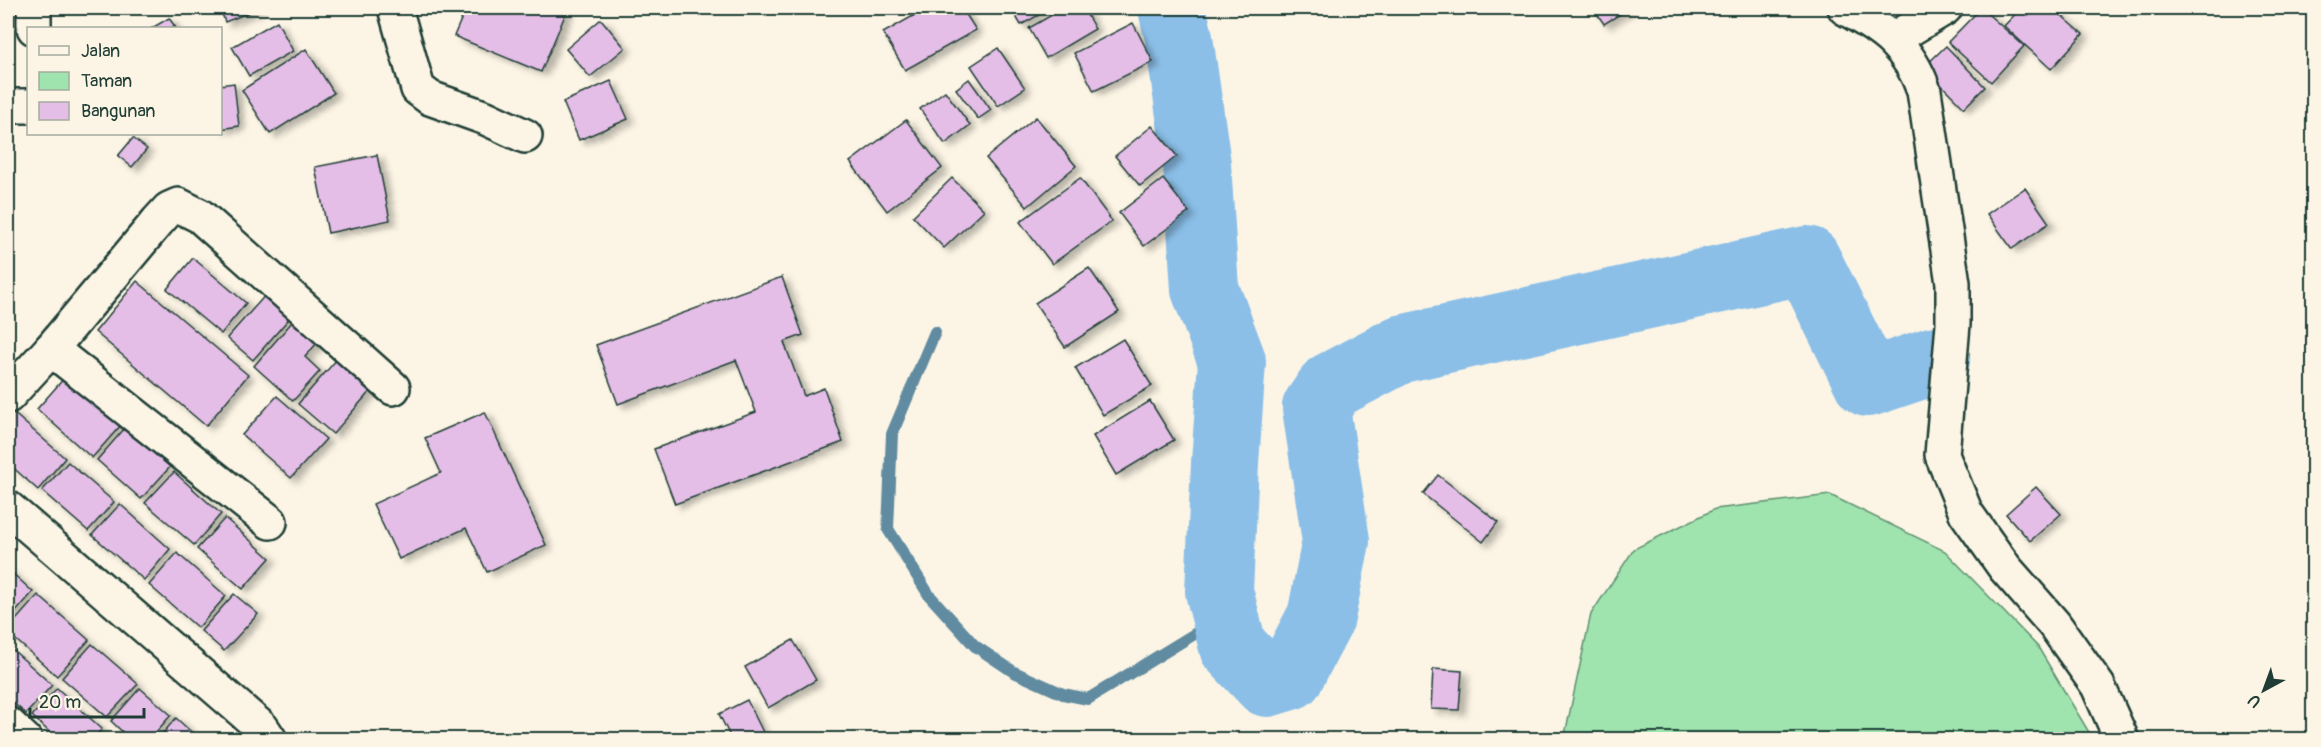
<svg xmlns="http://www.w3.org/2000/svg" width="2321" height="747" viewBox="0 0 2321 747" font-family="Pangolin,sans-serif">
  <defs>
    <filter id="shadow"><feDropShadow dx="6" dy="4" stdDeviation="3" flood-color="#0004"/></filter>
  </defs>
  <rect width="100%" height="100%" fill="#fcf5e5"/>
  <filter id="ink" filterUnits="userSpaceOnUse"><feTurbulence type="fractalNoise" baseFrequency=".0167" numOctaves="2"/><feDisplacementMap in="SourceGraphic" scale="12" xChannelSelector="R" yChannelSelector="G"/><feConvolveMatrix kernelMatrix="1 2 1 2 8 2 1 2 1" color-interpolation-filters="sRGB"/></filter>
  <g filter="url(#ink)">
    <!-- green -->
    <path fill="#9fe3ae" stroke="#5f9071" stroke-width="1.5" d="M 1830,495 L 1945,551 L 2038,647 L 2093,739 L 1564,739 L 1591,614 L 1634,549 L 1715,509 Z"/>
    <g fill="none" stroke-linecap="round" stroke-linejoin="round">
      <!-- stream -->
      <path stroke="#608ba0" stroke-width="12" d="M 935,332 L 892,434 L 888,529 L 929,595 L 975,646 L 1014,672 L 1063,694 L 1088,699 L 1201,630 L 1233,647"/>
      <!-- river -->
      <path stroke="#8bbfe8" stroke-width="68" d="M 1172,8 L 1179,38 L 1197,164 L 1205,289 L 1232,361 L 1225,463 L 1219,591 L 1233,647 L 1267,683 L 1290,676 L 1321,617 L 1336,541 L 1316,408 L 1331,386 L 1401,349 L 1807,260 L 1868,383 L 1936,360"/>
    </g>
    <!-- building -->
    <g fill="#e5bee8" stroke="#1f3d34" stroke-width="1.5" filter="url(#shadow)">
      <path d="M 220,8 L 260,8 L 225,22 Z"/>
      <path d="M 466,8 L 568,8 L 541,72 L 454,36 Z"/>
      <path d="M 927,8 L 962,8 L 976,30 L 905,70 L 883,33 Z"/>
      <path d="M 1011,8 L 1051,8 L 1021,25 Z"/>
      <path d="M 1064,8 L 1083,8 L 1095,29 L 1046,58 L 1029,28 Z"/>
      <path d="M 1593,8 L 1630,8 L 1604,24 Z"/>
      <path d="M 1981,8 L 2024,46 L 1991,82 L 1948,42 Z"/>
      <path d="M 2021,8 L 2053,8 L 2083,34 L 2051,69 L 2004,26 Z"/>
      <path d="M 169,18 L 176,28 L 152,28 Z"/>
      <path d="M 601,19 L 625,48 L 590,77 L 566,49 Z"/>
      <path d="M 277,21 L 293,51 L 249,76 L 232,47 Z"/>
      <path d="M 1133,23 L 1153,62 L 1094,91 L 1074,53 Z"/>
      <path d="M 1946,46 L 1985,87 L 1964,108 L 1924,67 Z"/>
      <path d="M 998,48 L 1025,88 L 998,106 L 971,66 Z"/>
      <path d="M 306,49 L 334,93 L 270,134 L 242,90 Z"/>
      <path d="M 969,79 L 991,110 L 978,119 L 956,89 Z"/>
      <path d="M 611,81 L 628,119 L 579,140 L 563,102 Z"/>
      <path d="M 234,83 L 239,126 L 220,129 L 220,85 Z"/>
      <path d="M 945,91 L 970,125 L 945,144 L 920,109 Z"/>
      <path d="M 1036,117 L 1076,166 L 1027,207 L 986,158 Z"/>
      <path d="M 906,120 L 942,168 L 887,211 L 850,162 Z"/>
      <path d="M 1152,126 L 1177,156 L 1140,186 L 1115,156 Z"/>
      <path d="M 133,138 L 147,149 L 132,167 L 118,156 Z"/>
      <path d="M 377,155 L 390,220 L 328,233 L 315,167 Z"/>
      <path d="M 952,178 L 984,210 L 944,248 L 913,216 Z"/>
      <path d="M 1080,178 L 1112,221 L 1052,264 L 1020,222 Z"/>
      <path d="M 1163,179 L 1189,212 L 1144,246 L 1119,213 Z"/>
      <path d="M 2025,188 L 2049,223 L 2012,249 L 1987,214 Z"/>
      <path d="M 193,258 L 246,303 L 221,334 L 167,289 Z"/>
      <path d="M 1089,268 L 1119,312 L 1065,347 L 1035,303 Z"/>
      <path d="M 782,277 L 803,335 L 784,342 L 804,396 L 824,388 L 843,442 L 675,504 L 654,449 L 756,412 L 736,360 L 618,404 L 596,345 Z"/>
      <path d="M 137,281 L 248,375 L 206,426 L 95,332 Z"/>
      <path d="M 268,292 L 293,314 L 253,360 L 227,338 Z"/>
      <path d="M 299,314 L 323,336 L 305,357 L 320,371 L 293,401 L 254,366 Z"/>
      <path d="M 1123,339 L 1152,386 L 1103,415 L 1075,368 Z"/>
      <path d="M 337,359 L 372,389 L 333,434 L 298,404 Z"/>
      <path d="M 66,376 L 121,425 L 92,458 L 37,409 Z"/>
      <path d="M 277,396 L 326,439 L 291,478 L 242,435 Z"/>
      <path d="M 1150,401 L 1174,440 L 1116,475 L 1093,436 Z"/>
      <path d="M 10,410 L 65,458 L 38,490 L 8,463 L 8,413 Z"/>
      <path d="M 485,412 L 546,545 L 487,572 L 466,528 L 399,559 L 373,504 L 441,473 L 425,438 Z"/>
      <path d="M 125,428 L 170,467 L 141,499 L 97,460 Z"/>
      <path d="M 68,462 L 114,502 L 88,531 L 42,491 Z"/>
      <path d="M 174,472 L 221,514 L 194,545 L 145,503 Z"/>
      <path d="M 1438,475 L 1498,522 L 1483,542 L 1423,494 Z"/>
      <path d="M 2036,487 L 2061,514 L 2030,541 L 2006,514 Z"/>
      <path d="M 120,504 L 170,549 L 144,580 L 92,535 Z"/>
      <path d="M 225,518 L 270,558 L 243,589 L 197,549 Z"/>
      <path d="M 177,553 L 226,596 L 198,628 L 149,585 Z"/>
      <path d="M 8,569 L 33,592 L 8,621 Z"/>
      <path d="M 234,594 L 258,614 L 224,651 L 201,631 Z"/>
      <path d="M 38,595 L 89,640 L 57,676 L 8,633 L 8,629 Z"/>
      <path d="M 793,640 L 816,680 L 768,708 L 745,667 Z"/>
      <path d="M 92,644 L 138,684 L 107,717 L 62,678 Z"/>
      <path d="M 13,650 L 52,685 L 26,714 L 8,698 L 8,656 Z"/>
      <path d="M 1433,669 L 1462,671 L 1459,710 L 1431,709 Z"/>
      <path d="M 57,688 L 102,729 L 92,740 L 58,740 L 32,716 Z"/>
      <path d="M 140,688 L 171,715 L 149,740 L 131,740 L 111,721 Z"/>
      <path d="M 747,700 L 767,740 L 732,740 L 719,714 Z"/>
      <path d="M 176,718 L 200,740 L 157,740 Z"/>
    </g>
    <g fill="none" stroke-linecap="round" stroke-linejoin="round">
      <defs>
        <g id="minor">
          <path d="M 395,8 L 418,89 L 430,98 L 486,118 L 525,136"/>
          <path d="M 1845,8 C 1884,30 1909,47 1924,91 L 1953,283 L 1953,324 L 1942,455 L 1966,513 L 2005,568 L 2054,624 L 2098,686 L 2122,740"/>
          <path d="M 34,28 L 34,8"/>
          <path d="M 1893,39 L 1945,8"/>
          <path d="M 8,106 L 28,106"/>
          <path d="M 51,349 L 270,522"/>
          <path d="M 8,396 L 51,349 L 158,221 L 169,209 L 178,205 L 200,216 L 393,388"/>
          <path d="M 8,508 L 262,728 L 270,740"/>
          <path d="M 8,724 L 25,740"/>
        </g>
      </defs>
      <!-- minor casing -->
      <use href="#minor" stroke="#1f3d34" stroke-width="38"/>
      <!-- minor -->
      <use href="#minor" stroke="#fcf5e5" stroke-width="33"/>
    </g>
  </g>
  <!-- margin -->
  <rect width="2321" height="747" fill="none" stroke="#fcf5e5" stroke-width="30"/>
  <rect x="15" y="15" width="2291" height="717" fill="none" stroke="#1f3d34" stroke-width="2" filter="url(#ink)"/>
  <!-- legend -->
  <rect x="27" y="27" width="195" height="108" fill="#fcf5e5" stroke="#a4ab9e" stroke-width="1.5"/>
  <rect x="39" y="46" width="30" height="9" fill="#fcf5e5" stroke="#a4ab9e" stroke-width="1.5"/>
  <text x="81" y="57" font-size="18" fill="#1f3d34">Jalan</text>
  <rect x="39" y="72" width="30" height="18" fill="#9fe3ae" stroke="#a4ab9e" stroke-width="1.5"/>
  <text x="81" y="87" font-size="18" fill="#1f3d34">Taman</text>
  <rect x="39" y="102" width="30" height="18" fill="#e5bee8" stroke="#a4ab9e" stroke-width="1.5"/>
  <text x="81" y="117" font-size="18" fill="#1f3d34">Bangunan</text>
  <!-- north arrow -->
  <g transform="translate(2264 690) rotate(221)" stroke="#fcf5e5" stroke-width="4.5" paint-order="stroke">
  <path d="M0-4.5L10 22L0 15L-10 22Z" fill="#1f3d34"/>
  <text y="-9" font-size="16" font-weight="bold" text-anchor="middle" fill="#1f3d34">U</text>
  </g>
  <!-- scale -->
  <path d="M30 708v9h114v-9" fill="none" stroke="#1f3d34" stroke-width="3"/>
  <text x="39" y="708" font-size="18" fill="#1f3d34" stroke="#fcf5e5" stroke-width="4.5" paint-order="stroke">20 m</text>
</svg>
